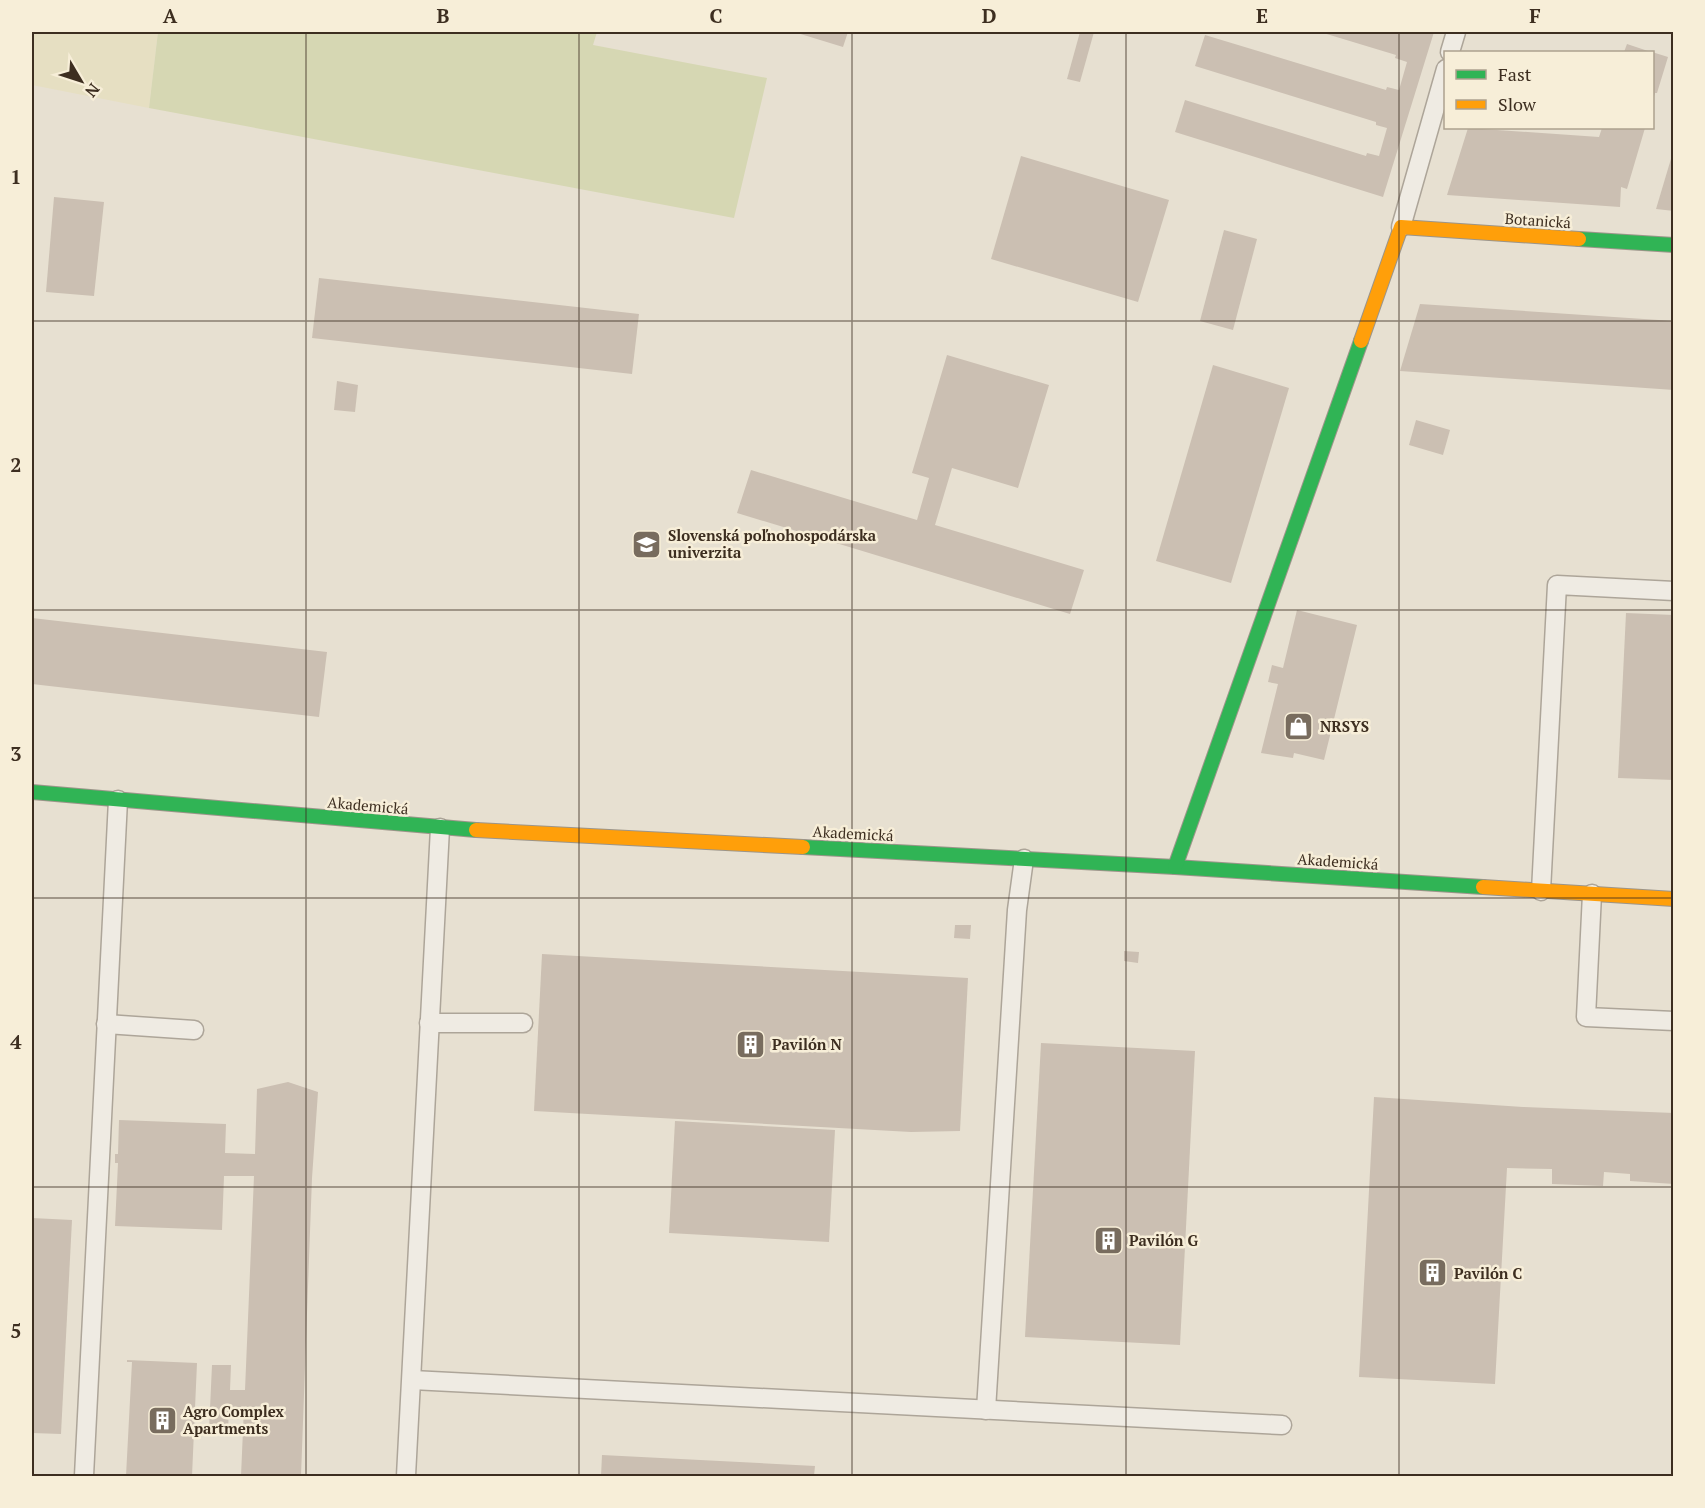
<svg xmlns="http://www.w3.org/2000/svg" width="1705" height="1508" viewBox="0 0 1705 1508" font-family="'PT Serif',serif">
  <rect width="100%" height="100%" fill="#e7e0d1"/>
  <!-- farmland -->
  <path fill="#e6dfc2" d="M 32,32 L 158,32 L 149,108 L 32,85 Z"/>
  <!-- green -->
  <path fill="#d6d7b3" d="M 158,32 L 597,32 L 593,45 L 767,78 L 734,218 L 149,108 Z"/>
  <!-- building -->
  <g fill="#cbbfb2">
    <path d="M 794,32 L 848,32 L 843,47 Z"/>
    <path d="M 1080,32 L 1094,32 L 1080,82 L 1067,79 Z"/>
    <path d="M 1320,32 L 1434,32 L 1383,197 L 1175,132 L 1185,100 L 1366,156 L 1367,153 L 1379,156 L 1387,128 L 1376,125 L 1376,122 L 1195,66 L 1205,35 L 1386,90 L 1387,87 L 1399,90 L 1407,62 L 1395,58 L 1396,55 Z"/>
    <path d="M 1627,44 L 1651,52 L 1624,52 Z"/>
    <path d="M 1652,52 L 1668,57 L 1657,93 L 1655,93 L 1653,101 Z"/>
    <path d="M 1468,128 L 1599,137 L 1602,128 L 1645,128 L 1627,189 L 1621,187 L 1620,207 L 1447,195 Z"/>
    <path d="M 1673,152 L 1674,211 L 1656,209 Z"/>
    <path d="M 1021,156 L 1169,200 L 1138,302 L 991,259 Z"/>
    <path d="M 54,197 L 104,202 L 94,296 L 46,292 Z"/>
    <path d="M 1224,230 L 1257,239 L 1233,330 L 1200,321 Z"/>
    <path d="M 319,278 L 639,314 L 632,374 L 312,338 Z"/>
    <path d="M 1420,304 L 1674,321 L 1674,390 L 1400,371 Z"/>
    <path d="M 947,355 L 1049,385 L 1018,488 L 952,468 L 935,525 L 1084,570 L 1070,614 L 737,513 L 751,470 L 917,520 L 929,478 L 912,473 Z"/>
    <path d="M 1213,365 L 1289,388 L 1231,583 L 1156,561 Z"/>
    <path d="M 337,381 L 358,385 L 355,412 L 334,410 Z"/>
    <path d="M 1416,420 L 1450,430 L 1443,455 L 1409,445 Z"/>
    <path d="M 1297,610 L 1357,625 L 1324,760 L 1294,753 L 1293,758 L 1261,753 L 1278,684 L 1268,682 L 1272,665 L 1283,668 Z"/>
    <path d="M 1626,613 L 1674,615 L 1674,780 L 1618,778 Z"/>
    <path d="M 32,618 L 327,652 L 319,717 L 32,684 Z"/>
    <path d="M 955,925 L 971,925 L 970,939 L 954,938 Z"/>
    <path d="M 1124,951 L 1139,952 L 1138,963 L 1124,961 Z"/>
    <path d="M 542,954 L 968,978 L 960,1131 L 911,1132 L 534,1111 Z"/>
    <path d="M 1041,1043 L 1195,1051 L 1180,1345 L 1025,1337 Z"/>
    <path d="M 288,1082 L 318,1092 L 312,1178 L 301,1476 L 241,1476 L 244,1407 L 229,1407 L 228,1431 L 209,1430 L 212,1365 L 231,1365 L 230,1390 L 245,1390 L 254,1176 L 224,1176 L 222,1230 L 115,1226 L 118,1163 L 115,1163 L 115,1154 L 118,1154 L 119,1120 L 226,1124 L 225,1153 L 255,1154 L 257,1089 Z"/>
    <path d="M 1374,1097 L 1523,1107 L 1674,1113 L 1674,1184 L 1630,1181 L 1630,1174 L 1604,1172 L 1603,1186 L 1552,1184 L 1552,1169 L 1507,1168 L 1495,1384 L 1359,1377 Z"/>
    <path d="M 675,1121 L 835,1130 L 829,1242 L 669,1233 Z"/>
    <path d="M 32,1218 L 72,1220 L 61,1434 L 32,1433 Z"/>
    <path d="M 127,1360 L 197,1363 L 192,1476 L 126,1476 L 132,1362 L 127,1362 Z"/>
    <path d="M 602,1455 L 815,1466 L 814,1476 L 601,1476 Z"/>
  </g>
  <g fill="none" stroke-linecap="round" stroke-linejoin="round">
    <defs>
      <g id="lane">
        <path d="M 1450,52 L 1456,32"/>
        <path d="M 1401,227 L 1446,69"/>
        <path d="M 1541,891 L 1557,585 L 1674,591"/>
        <path d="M 1592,894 L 1586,1017 L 1674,1021"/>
        <path d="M 429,1023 L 523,1023"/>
        <path d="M 106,1024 L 194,1030"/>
        <path d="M 412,1380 L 1282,1425"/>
        <path d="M 986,1410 L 1017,910 L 1024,859"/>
        <path d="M 84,1476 L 118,800"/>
        <path d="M 406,1476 L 440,828"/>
      </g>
      <g id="fast">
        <path d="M 1579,239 L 1674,245"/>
        <path d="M 32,792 L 476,830"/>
        <path d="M 803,847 L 1175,867 L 1483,887"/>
        <path d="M 1175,867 L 1361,341"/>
      </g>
      <g id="slow">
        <path d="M 1361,341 L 1401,227 L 1579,239"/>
        <path d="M 476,830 L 803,847"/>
        <path d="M 1483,887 L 1674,899"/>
      </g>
    </defs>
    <!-- lane casing -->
    <use href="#lane" stroke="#ada599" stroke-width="21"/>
    <!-- fast casing -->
    <use href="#fast" stroke="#9c958a" stroke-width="16"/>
    <!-- slow casing -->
    <use href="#slow" stroke="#9c958a" stroke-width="16"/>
    <!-- lane -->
    <use href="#lane" stroke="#efebe3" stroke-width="18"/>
    <!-- fast -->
    <use href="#fast" stroke="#30b455" stroke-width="14"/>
    <!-- slow -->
    <use href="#slow" stroke="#ff9f0a" stroke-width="14"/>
  </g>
  <!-- grid -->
  <path fill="none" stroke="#3d2e20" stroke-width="1.5" stroke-opacity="0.55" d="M 306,32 L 306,1476M 579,32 L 579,1476M 852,32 L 852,1476M 1126,32 L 1126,1476M 1399,32 L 1399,1476M 32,321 L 1674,321M 32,610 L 1674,610M 32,898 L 1674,898M 32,1187 L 1674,1187"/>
  <!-- icons -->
  <defs>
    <symbol id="university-square" viewBox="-11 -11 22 22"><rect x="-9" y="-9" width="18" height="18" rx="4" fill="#786c5e" stroke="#f7eed8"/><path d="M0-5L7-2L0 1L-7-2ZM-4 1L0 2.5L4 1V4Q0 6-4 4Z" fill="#fff"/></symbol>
    <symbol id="shop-square" viewBox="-11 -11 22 22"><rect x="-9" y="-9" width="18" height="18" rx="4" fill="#786c5e" stroke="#f7eed8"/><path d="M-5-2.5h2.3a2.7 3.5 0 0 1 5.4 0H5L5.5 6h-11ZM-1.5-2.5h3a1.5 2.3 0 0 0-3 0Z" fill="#fff"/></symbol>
    <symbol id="building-square" viewBox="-11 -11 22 22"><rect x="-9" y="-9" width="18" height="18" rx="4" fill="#786c5e" stroke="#f7eed8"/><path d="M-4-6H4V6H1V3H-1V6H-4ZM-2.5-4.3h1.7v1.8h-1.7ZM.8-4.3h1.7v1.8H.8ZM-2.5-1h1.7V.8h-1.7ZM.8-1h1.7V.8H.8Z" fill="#fff"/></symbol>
  </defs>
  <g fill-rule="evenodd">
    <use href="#university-square" x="630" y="528" width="33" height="33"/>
    <use href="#shop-square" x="1282" y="710" width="33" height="33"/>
    <use href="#building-square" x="734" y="1028" width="33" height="33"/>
    <use href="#building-square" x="1092" y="1224" width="33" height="33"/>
    <use href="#building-square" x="1416" y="1256" width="33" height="33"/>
    <use href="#building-square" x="146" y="1404" width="33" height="33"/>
  </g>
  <g text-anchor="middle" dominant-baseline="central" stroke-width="5" stroke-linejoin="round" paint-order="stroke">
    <!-- street labels -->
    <g font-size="15" fill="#3d2e20" stroke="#f7eed8">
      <text transform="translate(1538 220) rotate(4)">Botanická</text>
      <text transform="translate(368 805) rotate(5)">Akademická</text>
      <text transform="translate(853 833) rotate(3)">Akademická</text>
      <text transform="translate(1338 861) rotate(4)">Akademická</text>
    </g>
    <!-- poi labels -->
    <g font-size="15" font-weight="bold" fill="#3d2e20" stroke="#f7eed8" text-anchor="start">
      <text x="668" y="535">Slovenská poľnohospodárska<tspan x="668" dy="17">univerzita</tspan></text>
      <text x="1320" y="726">NRSYS</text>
      <text x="772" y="1044">Pavilón N</text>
      <text x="1129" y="1240">Pavilón G</text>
      <text x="1454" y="1273">Pavilón C</text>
      <text x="183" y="1411">Agro Complex<tspan x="183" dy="17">Apartments</tspan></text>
    </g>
  </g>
  <!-- border -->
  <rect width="1705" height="1508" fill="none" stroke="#f7eed8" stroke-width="66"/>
  <!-- legend -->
  <rect x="1444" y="51" width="210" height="78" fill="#f7eed8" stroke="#ada18e" stroke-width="1.5"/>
  <rect x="1456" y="70" width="30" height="9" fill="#30b455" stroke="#ada18e" stroke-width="1.5"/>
  <text x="1498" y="81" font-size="18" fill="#3d2e20">Fast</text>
  <rect x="1456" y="100" width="30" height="9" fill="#ff9f0a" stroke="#ada18e" stroke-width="1.5"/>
  <text x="1498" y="111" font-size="18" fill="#3d2e20">Slow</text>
  <!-- north arrow -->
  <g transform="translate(81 81) rotate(129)" stroke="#f7eed8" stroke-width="4.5" paint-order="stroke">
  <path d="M0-4.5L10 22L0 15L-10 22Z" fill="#3d2e20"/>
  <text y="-9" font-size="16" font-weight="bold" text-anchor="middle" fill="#3d2e20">N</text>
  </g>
  <rect x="33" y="33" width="1639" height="1442" fill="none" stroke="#3d2e20" stroke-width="2"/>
  <g font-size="20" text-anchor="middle" font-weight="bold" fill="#3d2e20">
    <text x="170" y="23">A</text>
    <text x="443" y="23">B</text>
    <text x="716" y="23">C</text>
    <text x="989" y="23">D</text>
    <text x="1262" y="23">E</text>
    <text x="1535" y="23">F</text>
    <text x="16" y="184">1</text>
    <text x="16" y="472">2</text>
    <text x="16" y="761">3</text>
    <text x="16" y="1049">4</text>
    <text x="16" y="1338">5</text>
  </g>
</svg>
